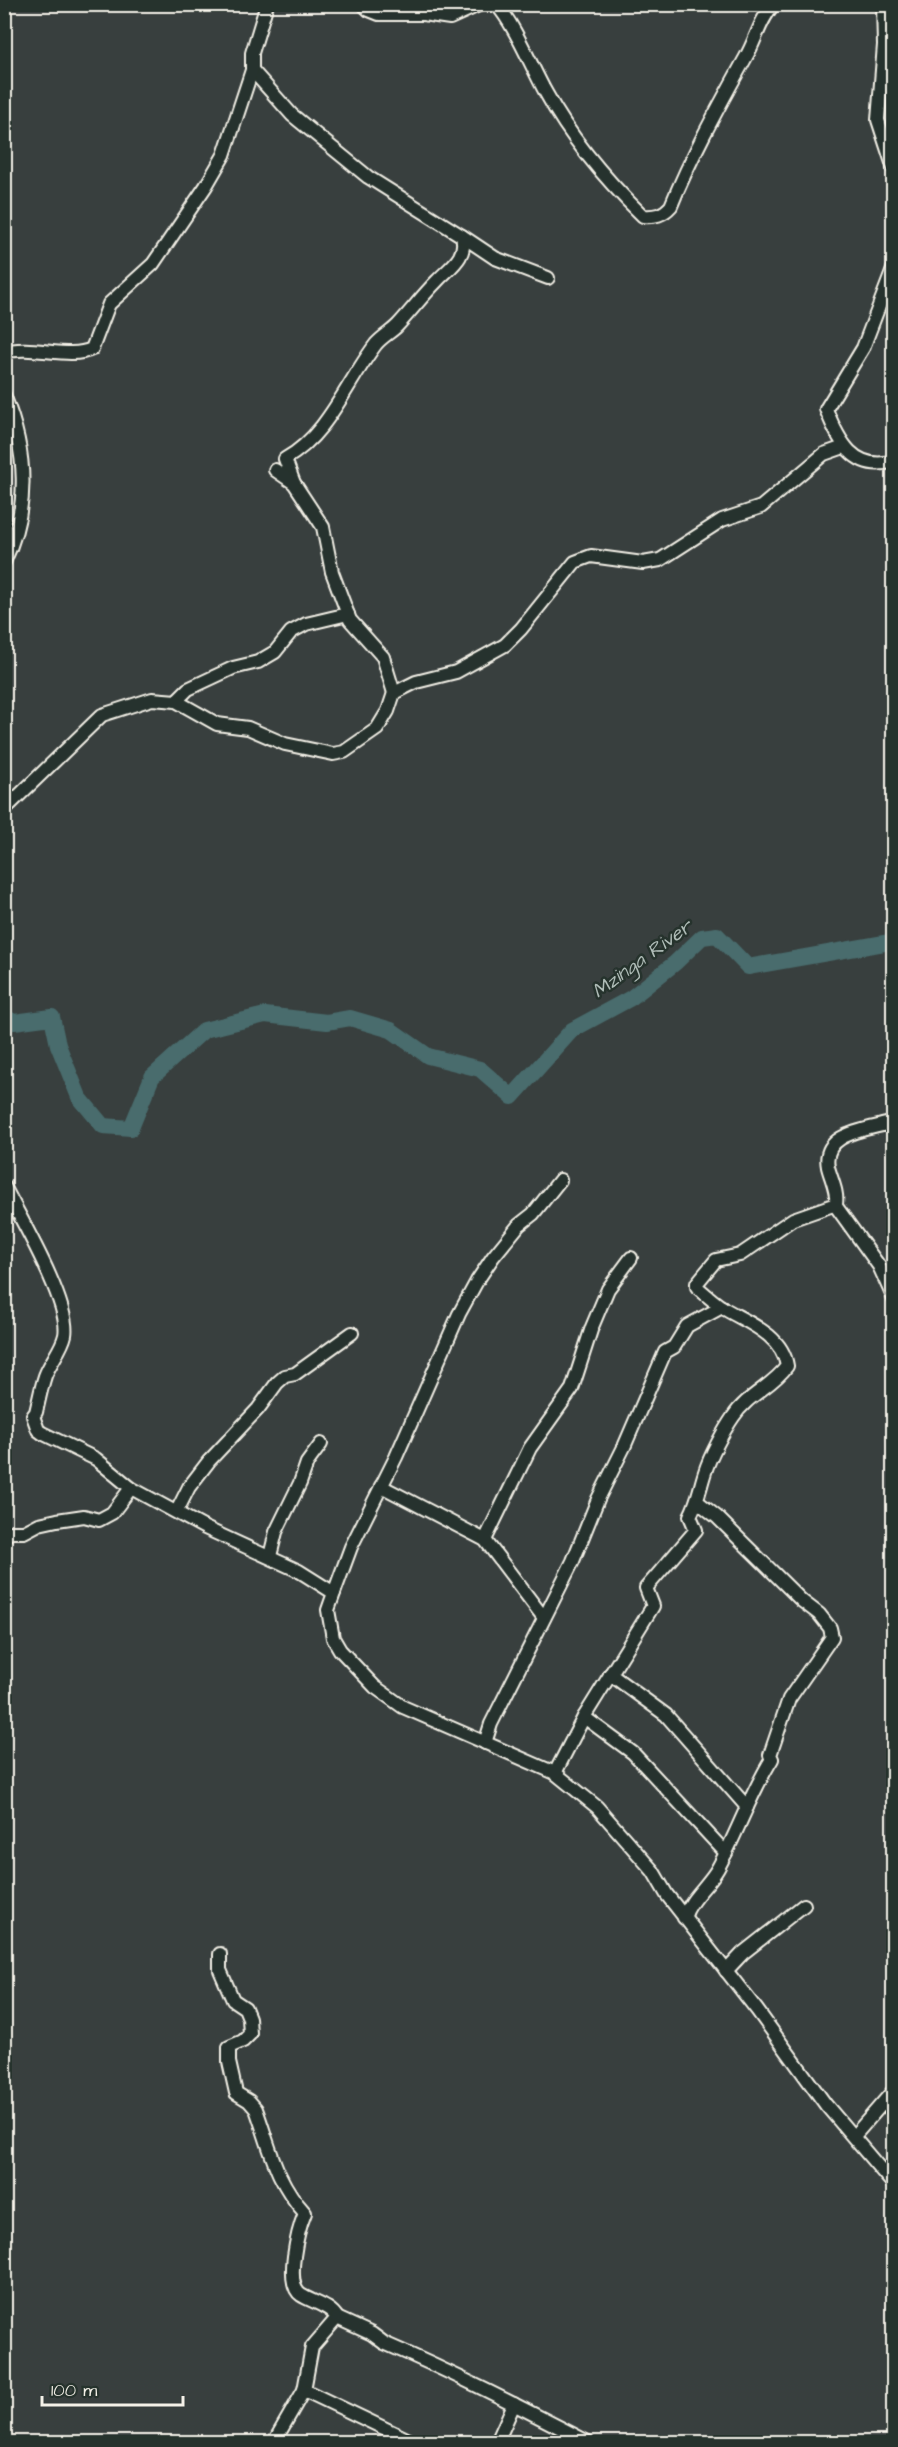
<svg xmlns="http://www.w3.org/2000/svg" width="898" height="2447" viewBox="0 0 898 2447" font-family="'Architects Daughter',sans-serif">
  <rect width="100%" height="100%" fill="#383f3e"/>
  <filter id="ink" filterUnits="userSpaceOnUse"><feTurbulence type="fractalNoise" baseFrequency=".0167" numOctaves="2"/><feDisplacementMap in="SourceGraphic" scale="12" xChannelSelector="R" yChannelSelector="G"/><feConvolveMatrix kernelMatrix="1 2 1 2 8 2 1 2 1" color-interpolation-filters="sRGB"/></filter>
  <g filter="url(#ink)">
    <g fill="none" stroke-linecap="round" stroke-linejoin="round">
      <!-- river -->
      <path stroke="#486c6d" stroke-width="16" d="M 4,1017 L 14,1022 L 52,1017 L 58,1045 L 79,1097 L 103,1126 L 131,1128 L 152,1077 L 204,1030 L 265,1015 L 327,1022 L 350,1018 L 391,1030 L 428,1056 L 480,1069 L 512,1097 L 572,1030 L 631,998 L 675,963 L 702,937 L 717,935 L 748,967 L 890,942 L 894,939"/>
      <defs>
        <g id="minor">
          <path d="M 363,4 L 369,10 L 379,14 L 423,14 L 450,18 L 481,4"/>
          <path d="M 496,4 C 515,25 532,68 546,93 C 571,139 606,180 643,216 C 655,217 663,215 671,206 C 692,154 719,106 746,57 C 756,40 760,19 774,4"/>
          <path d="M 883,4 L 884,45 L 878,120 L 894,169"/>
          <path d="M 252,70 L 292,115 L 368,177 L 462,236 C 468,257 450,267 437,281 C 423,295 411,311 397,326 C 391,332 382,337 376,344 C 347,382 328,435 285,459 L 294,483 L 323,527 L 332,572 L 350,620 L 383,657 L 394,693"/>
          <path d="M 462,236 L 495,258 L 548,278"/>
          <path d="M 894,267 L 863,348 L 826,409 C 838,440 854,473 894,461"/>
          <path d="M 4,352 C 32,344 69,360 92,349 L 109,304 L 153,264 L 206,186 L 224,155 L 252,70 L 252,53 L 267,4"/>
          <path d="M 4,395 C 27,451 31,506 4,562"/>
          <path d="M 275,470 L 294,483"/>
          <path d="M 176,701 L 188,689 L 233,668 L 258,662 L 275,652 L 291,632 L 306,624 L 348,614"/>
          <path d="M 4,810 L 102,715 L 152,699 L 176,701 L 217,724 L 248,728 L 285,744 L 333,754 L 344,752 L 377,729 L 388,711 L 394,693 L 416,682 L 456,672 L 505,645 L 521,629 L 575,562 L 591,556 L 643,563 L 660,560 L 722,520 L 761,507 L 824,454 L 844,447"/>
          <path d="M 4,1186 C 19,1216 71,1304 65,1335 C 62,1349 50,1362 45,1376 C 41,1388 39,1400 36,1412 L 33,1416 L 38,1430 L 42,1433 L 96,1459 L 131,1488 L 205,1528 L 299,1571 L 334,1593 L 328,1610 L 333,1638 L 340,1650 L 375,1687 L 403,1707 L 555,1773 L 597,1807 L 653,1871 L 667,1895 L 757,2010 L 826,2105 L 894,2185"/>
          <path d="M 835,1205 L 879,1266 L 894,1299"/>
          <path d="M 381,1486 L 485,1540 L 544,1618"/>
          <path d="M 177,1511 L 189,1487 L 209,1461 L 258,1409 L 277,1383 L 285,1376 L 295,1374 L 352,1333"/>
          <path d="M 4,1536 L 11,1532 L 24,1532 L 39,1524 L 57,1520 L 84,1516 L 99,1520 L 112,1513 L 131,1488"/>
          <path d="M 485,1540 L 530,1448 L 572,1389 L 592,1327 L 608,1289 L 631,1258"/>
          <path d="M 270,1556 L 276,1532 L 300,1483 L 307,1463 L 321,1444"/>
          <path d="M 334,1593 L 351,1547 L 396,1457 L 459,1314 L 477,1281 L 493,1257 L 519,1225 L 533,1214 L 560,1180"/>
          <path d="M 610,1674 L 666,1715 L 747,1807"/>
          <path d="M 584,1717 L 633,1753 L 726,1853"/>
          <path d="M 485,1743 L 491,1724 L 573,1561 L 598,1499 L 624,1447 L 665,1352 L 674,1347 L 687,1326 L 722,1307"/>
          <path d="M 555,1773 L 584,1717 L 653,1606 L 646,1588 L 696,1530 L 690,1516 C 698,1501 700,1487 705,1472 C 710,1456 724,1430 733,1417 C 747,1395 773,1386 787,1366 C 782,1334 746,1322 723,1308 C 714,1302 705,1294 697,1287 L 697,1283 L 716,1260 L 740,1255 L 793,1219 L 836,1204 C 838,1192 831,1179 828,1167 C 821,1132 868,1130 894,1122"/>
          <path d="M 684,1918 C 690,1898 708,1886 718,1868 C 738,1832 750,1794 772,1759 L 770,1755 L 789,1699 L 832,1637 L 830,1628 L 819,1614 L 802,1601 L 717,1517 L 698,1502"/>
          <path d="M 220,1954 L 220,1970 L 233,2000 L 245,2008 L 249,2018 L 250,2034 L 243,2041 L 229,2047 L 229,2062 L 236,2093 L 249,2101 L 256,2109 C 271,2150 275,2180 305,2213 C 298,2230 284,2284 301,2295 C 312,2302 331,2306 337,2318 L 312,2347 L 304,2390 L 274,2442"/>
          <path d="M 726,1971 L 743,1953 L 804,1905"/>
          <path d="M 854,2136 L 894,2090"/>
          <path d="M 337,2318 L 372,2334 L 384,2343 C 454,2373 520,2407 588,2442"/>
          <path d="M 304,2390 L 413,2442"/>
          <path d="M 497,2442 L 514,2404"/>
        </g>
      </defs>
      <!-- minor casing -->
      <use href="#minor" stroke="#f4f1e8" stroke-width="16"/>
      <!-- minor -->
      <use href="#minor" stroke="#26332d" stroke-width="12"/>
    </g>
  </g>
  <g text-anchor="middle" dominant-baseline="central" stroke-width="5" stroke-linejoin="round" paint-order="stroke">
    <!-- water labels -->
    <g font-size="20" font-style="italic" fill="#afbcb7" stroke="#26332d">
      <text transform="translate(642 959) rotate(-36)">Mzinga River</text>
    </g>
  </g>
  <!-- margin -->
  <rect width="898" height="2447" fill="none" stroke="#26332d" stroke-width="24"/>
  <rect x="12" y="12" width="874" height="2423" fill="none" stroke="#f4f1e8" stroke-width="2" filter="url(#ink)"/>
  <!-- scale -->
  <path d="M42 2396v9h141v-9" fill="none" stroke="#f4f1e8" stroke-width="3"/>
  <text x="51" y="2396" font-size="18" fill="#f4f1e8" stroke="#26332d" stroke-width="4.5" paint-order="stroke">100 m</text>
</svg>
